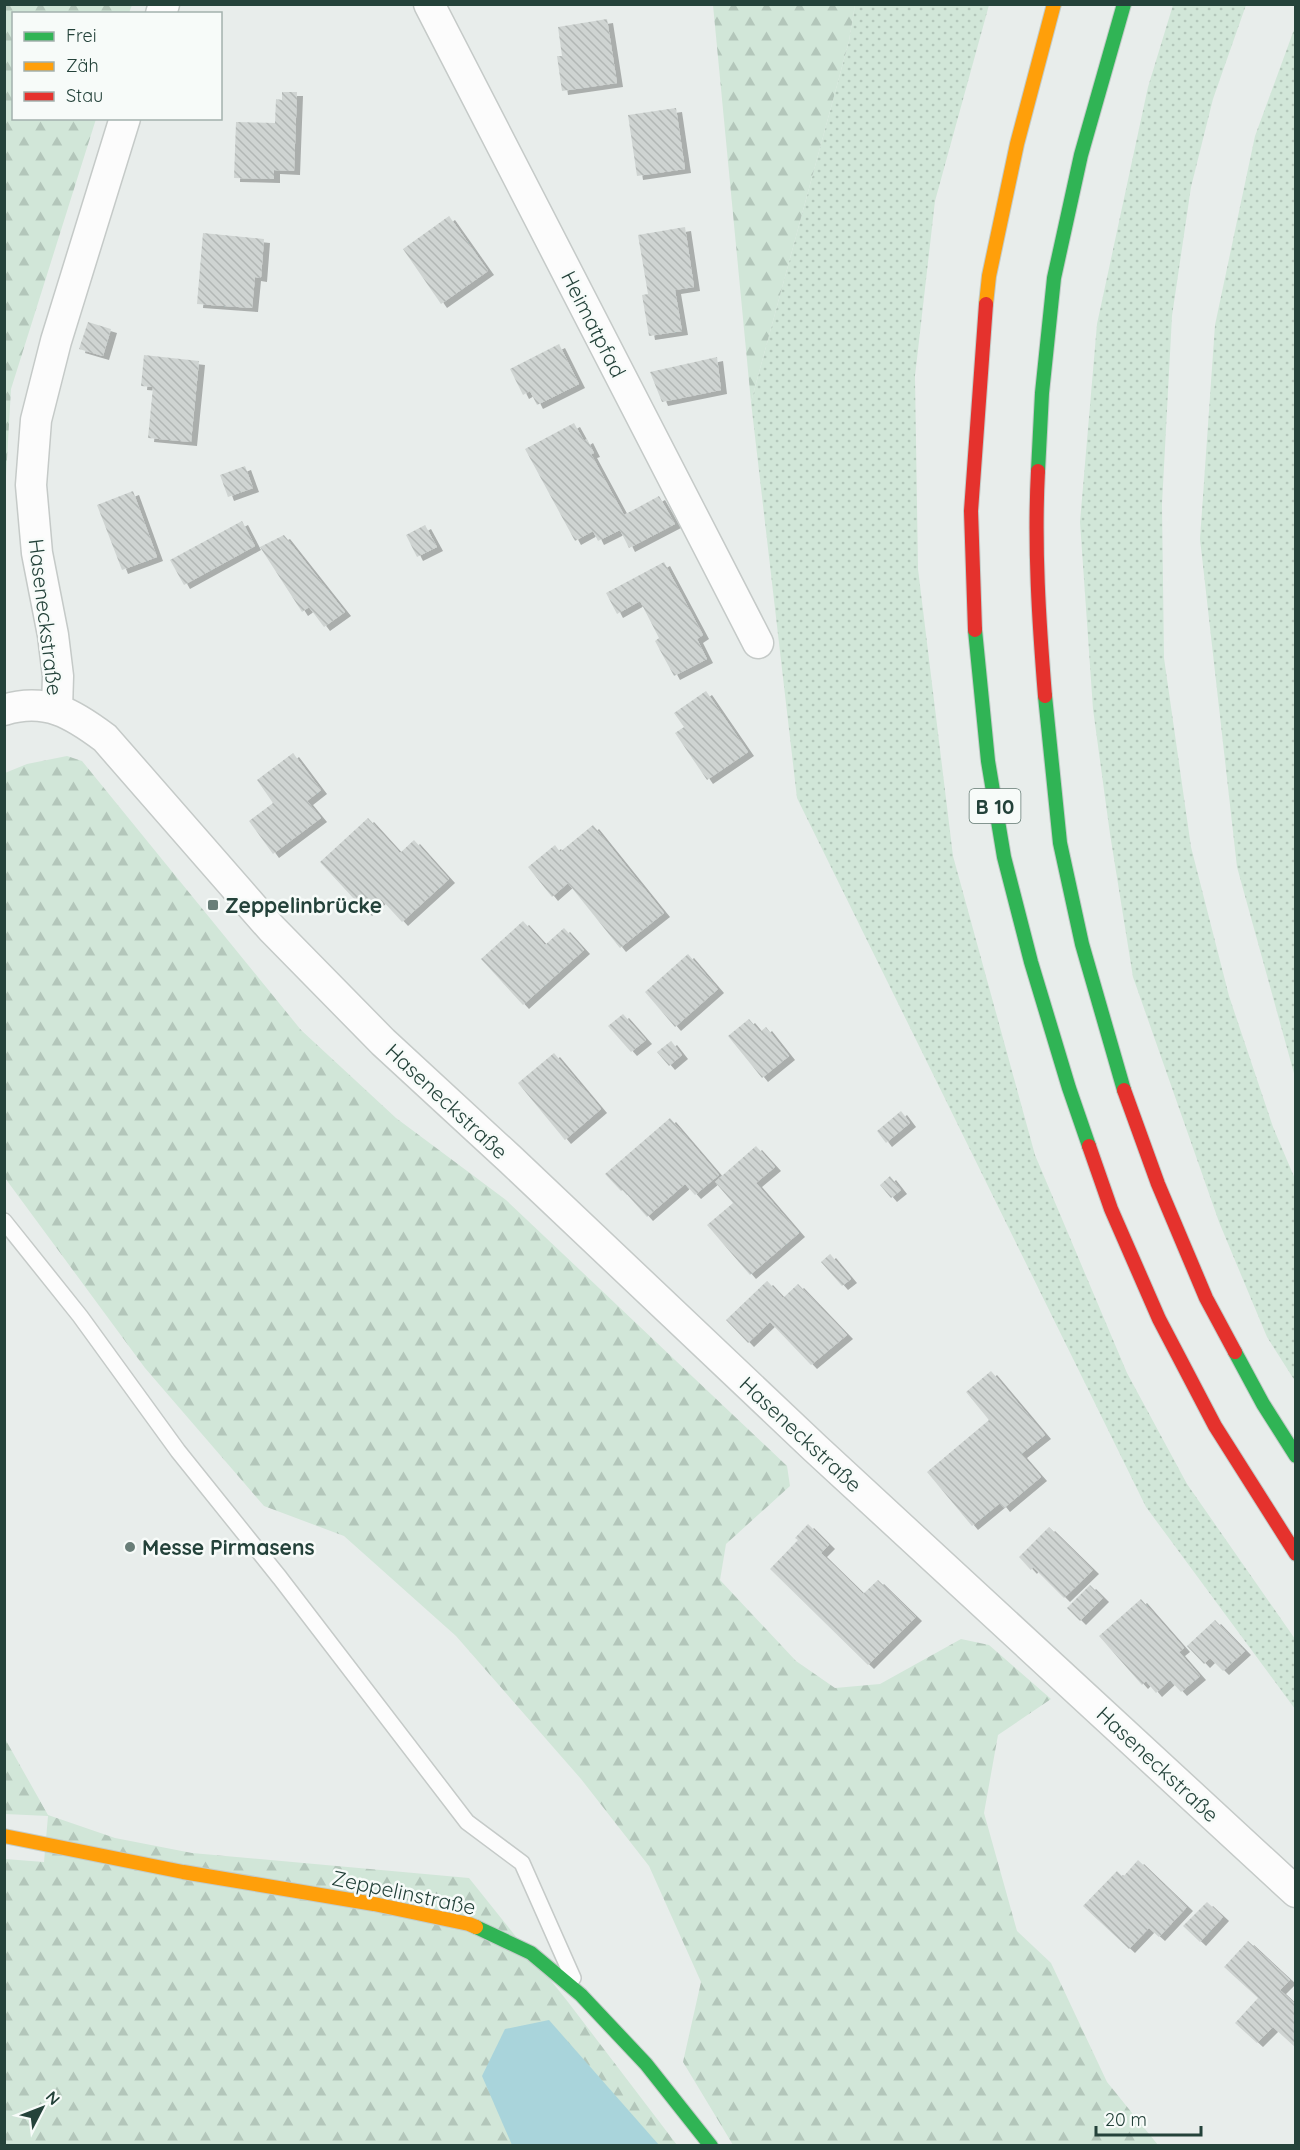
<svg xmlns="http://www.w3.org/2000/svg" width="1300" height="2150" viewBox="0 0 1300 2150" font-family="Quicksand,sans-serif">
  <defs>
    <pattern id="grass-dots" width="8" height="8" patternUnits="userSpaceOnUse" patternTransform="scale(1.5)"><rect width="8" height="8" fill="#d1e6d8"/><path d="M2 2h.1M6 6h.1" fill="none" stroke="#b3c6ba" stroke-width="1.8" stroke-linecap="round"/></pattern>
    <pattern id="forest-firs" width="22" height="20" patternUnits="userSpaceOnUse" patternTransform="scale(1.5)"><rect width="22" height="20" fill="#d1e6d8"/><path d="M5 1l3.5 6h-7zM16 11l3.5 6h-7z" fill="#b3c6ba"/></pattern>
    <pattern id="building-back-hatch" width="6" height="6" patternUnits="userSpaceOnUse" patternTransform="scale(1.5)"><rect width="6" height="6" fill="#cfd4d2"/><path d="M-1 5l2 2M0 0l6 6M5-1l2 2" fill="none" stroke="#b2b7b5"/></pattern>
    <filter id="shadow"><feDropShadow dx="6" dy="4" stdDeviation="0" flood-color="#0004"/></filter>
  </defs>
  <rect width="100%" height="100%" fill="#e8edeb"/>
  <!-- grass -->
  <g fill="url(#grass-dots)">
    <path d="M 855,5 L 989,5 L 935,201 L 915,376 L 918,569 L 953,856 L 1035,1155 L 1127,1373 L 1187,1484 L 1295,1639 L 1295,1709 L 1146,1507 L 797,798 L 751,402 L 849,41 Z"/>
    <path d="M 1173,5 L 1246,5 L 1213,99 L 1191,187 L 1172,316 L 1162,504 L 1164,658 L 1191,847 L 1229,996 L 1273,1127 L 1295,1179 L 1295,1381 L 1267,1337 L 1219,1222 L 1133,977 L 1110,834 L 1093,709 L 1080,522 L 1097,324 L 1148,87 Z"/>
    <path d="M 1295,27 L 1295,1077 L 1237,867 L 1200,539 L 1215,325 L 1255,136 Z"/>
  </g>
  <!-- forest -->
  <g fill="url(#forest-firs)">
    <path d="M 5,4 L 132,5 L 129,13 L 14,14 L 14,118 L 96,119 L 11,389 L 5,494 Z"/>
    <path d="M 713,5 L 855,5 L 849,41 L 751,402 Z"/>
    <path d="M 67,756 L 82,761 L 301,1030 L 396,1118 L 506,1200 L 787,1466 L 790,1486 L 726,1544 L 720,1580 L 796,1661 L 835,1688 L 880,1684 L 961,1639 L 989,1645 L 1051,1699 L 998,1735 L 984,1813 L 1017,1931 L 1051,1963 L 1107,2082 L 1158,2145 L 733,2145 L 683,2062 L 701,1982 L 649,1866 L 581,1779 L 456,1636 L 344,1536 L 264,1506 L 145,1368 L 5,1178 L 5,773 L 27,764 Z"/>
    <path d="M 4,1737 L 48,1815 L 115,1838 L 192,1853 L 469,1878 L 568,2002 L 677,2145 L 5,2145 L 5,1859 L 44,1862 L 48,1816 L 5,1814 Z"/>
  </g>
  <!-- water -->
  <path fill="#a9d4db" d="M 549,2020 L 659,2145 L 512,2145 L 482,2076 L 505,2029 Z"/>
  <!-- building -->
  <g fill="url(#building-back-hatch)" filter="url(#shadow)">
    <path d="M 607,19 L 617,83 L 562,91 L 557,56 L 562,56 L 558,27 Z"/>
    <path d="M 282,92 L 297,92 L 294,171 L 274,170 L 274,179 L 234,178 L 236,122 L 275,123 L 276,99 L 282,100 Z"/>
    <path d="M 676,108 L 685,169 L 637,176 L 628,115 Z"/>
    <path d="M 449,216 L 488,271 L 441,304 L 403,249 Z"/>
    <path d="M 685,227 L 694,287 L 675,290 L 682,331 L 649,336 L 642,295 L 648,294 L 638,235 Z"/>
    <path d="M 203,233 L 264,239 L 261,278 L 255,277 L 252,308 L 197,304 Z"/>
    <path d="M 88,322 L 111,329 L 103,356 L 79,349 Z"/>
    <path d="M 559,344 L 579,384 L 537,405 L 530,391 L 523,395 L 510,369 Z"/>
    <path d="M 144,355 L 199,361 L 191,442 L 148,438 L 153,387 L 141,386 Z"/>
    <path d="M 717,357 L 721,390 L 662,402 L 650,372 Z"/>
    <path d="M 574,423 L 584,441 L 587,439 L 594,453 L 591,454 L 624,515 L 659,496 L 675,524 L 629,548 L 620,530 L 598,541 L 593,531 L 575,541 L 525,449 Z"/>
    <path d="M 245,466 L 253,488 L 228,497 L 220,475 Z"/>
    <path d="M 133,491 L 157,557 L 122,570 L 97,505 Z"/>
    <path d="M 242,521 L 255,546 L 184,585 L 170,560 Z"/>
    <path d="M 425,525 L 437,547 L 417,557 L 406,535 Z"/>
    <path d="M 284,535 L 345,612 L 324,627 L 309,607 L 302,612 L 260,547 Z"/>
    <path d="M 664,562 L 703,635 L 697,639 L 707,659 L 674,676 L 655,641 L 659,638 L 640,601 L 617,614 L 606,593 Z"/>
    <path d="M 706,691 L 748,752 L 707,780 L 675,733 L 684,727 L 674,713 Z"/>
    <path d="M 293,753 L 321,790 L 307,801 L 321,818 L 273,854 L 249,821 L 273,803 L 257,780 Z"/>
    <path d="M 368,818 L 400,853 L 414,840 L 449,879 L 402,922 L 381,899 L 366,912 L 320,862 Z"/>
    <path d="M 593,825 L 664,913 L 620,948 L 568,883 L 552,897 L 528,867 L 555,845 L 560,852 Z"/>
    <path d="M 523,921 L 545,945 L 564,928 L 584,950 L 523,1005 L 481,959 Z"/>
    <path d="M 688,954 L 718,989 L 675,1027 L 645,992 Z"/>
    <path d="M 623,1014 L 646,1040 L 631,1052 L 608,1026 Z"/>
    <path d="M 749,1019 L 760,1032 L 766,1027 L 789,1056 L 762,1078 L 728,1036 Z"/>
    <path d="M 671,1041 L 682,1055 L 669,1066 L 657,1052 Z"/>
    <path d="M 554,1053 L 601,1109 L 565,1140 L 518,1083 Z"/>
    <path d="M 901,1111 L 910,1123 L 886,1143 L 877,1131 Z"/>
    <path d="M 670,1118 L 719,1175 L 695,1195 L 685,1184 L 647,1217 L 623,1190 L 621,1191 L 605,1174 Z"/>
    <path d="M 756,1146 L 775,1167 L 756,1183 L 799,1233 L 750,1275 L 707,1225 L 733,1203 L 715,1182 Z"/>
    <path d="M 890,1176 L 901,1190 L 891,1198 L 880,1185 Z"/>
    <path d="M 830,1254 L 851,1279 L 842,1286 L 821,1262 Z"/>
    <path d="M 767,1281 L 783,1298 L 798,1284 L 847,1335 L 811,1365 L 770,1322 L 748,1343 L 726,1320 Z"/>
    <path d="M 991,1371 L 1045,1435 L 1021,1454 L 1041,1477 L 1004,1508 L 1000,1503 L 972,1526 L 927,1472 L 989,1420 L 966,1392 Z"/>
    <path d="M 808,1524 L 829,1545 L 821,1553 L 863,1594 L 878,1580 L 916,1617 L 868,1665 L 770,1569 L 798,1540 L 795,1538 Z"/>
    <path d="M 1049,1527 L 1093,1570 L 1064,1598 L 1033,1567 L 1031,1570 L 1019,1557 Z"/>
    <path d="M 1090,1585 L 1103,1598 L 1080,1621 L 1067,1608 Z"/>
    <path d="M 1141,1599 L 1184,1648 L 1179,1652 L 1200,1676 L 1181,1692 L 1170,1680 L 1156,1693 L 1146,1681 L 1142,1685 L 1099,1636 Z"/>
    <path d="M 1215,1620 L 1245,1651 L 1223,1671 L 1210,1658 L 1204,1664 L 1187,1646 Z"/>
    <path d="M 1138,1860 L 1187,1907 L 1159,1937 L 1149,1928 L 1129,1949 L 1083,1906 L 1117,1871 L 1123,1877 Z"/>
    <path d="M 1207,1902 L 1223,1917 L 1200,1942 L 1183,1926 Z"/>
    <path d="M 1248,1941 L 1290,1980 L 1280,1990 L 1296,2005 L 1296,2048 L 1273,2027 L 1257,2043 L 1235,2023 L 1258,1998 L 1224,1967 Z"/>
  </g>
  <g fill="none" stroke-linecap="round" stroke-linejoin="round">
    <defs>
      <path id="lane" d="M 4,1221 L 80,1316 L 178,1451 L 280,1578 L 467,1822 L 522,1863 L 573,1978"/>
      <g id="street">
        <path d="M 429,4 L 758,643"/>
        <path d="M 161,14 L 164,4"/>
        <path d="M 57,709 L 58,676 L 53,635 L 37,553 L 31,485 L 36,420 L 56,341 L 125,118"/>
        <path d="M 4,710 C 46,697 73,714 105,738 L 271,928 L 383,1042 L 511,1160 L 815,1448 L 1296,1892"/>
      </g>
      <g id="fast">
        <path d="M 1038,471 L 1042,393 L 1054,278 L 1081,155 L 1124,4"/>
        <path d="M 975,630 L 988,761 L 1004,857 L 1031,962 L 1069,1088 L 1089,1146"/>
        <path d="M 1045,696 L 1060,843 L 1082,944 L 1124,1090"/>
        <path d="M 1235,1352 L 1263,1404 L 1296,1456"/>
        <path d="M 476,1927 L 531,1953 L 581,1995 L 646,2064 L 711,2146"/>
      </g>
      <g id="slow">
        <path d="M 986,304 L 989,276 L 1017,144 L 1054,4"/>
        <path d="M 4,1836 L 183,1872 L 374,1904 L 469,1924 L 476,1927"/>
      </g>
      <g id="jam">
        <path d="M 1038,471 C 1034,546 1039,622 1045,696"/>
        <path d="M 975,630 L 971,511 L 986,304"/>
        <path d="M 1124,1090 L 1158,1184 L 1206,1298 L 1235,1352"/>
        <path d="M 1089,1146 L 1111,1209 L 1159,1319 L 1215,1426 L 1296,1554"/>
      </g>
    </defs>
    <!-- lane casing -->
    <use href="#lane" stroke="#c5cac8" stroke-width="18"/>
    <!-- street casing -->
    <use href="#street" stroke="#c5cac8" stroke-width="33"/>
    <!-- fast casing -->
    <use href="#fast" stroke="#c3cbc8" stroke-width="16"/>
    <!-- slow casing -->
    <use href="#slow" stroke="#c3cbc8" stroke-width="16"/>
    <!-- jam casing -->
    <use href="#jam" stroke="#c3cbc8" stroke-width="16"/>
    <!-- lane -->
    <use href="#lane" stroke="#fcfcfc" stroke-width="15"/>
    <!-- street -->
    <use href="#street" stroke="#fcfcfc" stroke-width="30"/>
    <!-- fast -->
    <use href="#fast" stroke="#30b455" stroke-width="14"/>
    <!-- slow -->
    <use href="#slow" stroke="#ff9f0a" stroke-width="14"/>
    <!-- jam -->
    <use href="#jam" stroke="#e5322d" stroke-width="14"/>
  </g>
  <!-- markers -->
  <g fill="#697e78" stroke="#f7fbf9" stroke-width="2">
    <rect x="207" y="899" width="12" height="12" rx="3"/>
    <circle cx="130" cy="1547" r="6"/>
  </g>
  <g text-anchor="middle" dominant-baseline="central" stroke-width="5" stroke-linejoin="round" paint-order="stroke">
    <!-- shield labels -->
    <rect fill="#f7fbf9" stroke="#637a73" stroke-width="1.5" x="969.5" y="789" width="51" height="34" rx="4.5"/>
    <g font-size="20" font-weight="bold" fill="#24423a">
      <text x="995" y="806">B 10</text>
    </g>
    <!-- street labels -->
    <g font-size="21" fill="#24423a" stroke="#f7fbf9">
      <text transform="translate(594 324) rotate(63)">Heimatpfad</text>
      <text transform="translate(46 617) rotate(83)">Haseneckstraße</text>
      <text transform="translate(447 1101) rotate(43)">Haseneckstraße</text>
      <text transform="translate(801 1434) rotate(43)">Haseneckstraße</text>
      <text transform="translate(1158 1764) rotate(43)">Haseneckstraße</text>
      <text transform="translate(404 1892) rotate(12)">Zeppelinstraße</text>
    </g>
    <!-- poi labels -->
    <g font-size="21" font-weight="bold" fill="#24423a" stroke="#f7fbf9" text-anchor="start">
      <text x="225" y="905">Zeppelinbrücke</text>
      <text x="142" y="1547">Messe Pirmasens</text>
    </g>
  </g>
  <!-- border -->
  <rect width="1300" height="2150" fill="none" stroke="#24423a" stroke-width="12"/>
  <!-- legend -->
  <rect x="12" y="12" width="210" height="108" fill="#f7fbf9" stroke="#a3b1ad" stroke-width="1.5"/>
  <rect x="24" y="32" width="30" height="9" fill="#30b455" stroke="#a3b1ad" stroke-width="1.5"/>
  <text x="66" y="42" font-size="18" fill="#24423a">Frei</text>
  <rect x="24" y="62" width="30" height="9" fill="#ff9f0a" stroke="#a3b1ad" stroke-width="1.5"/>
  <text x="66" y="72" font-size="18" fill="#24423a">Zäh</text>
  <rect x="24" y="92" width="30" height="9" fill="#e5322d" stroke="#a3b1ad" stroke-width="1.5"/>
  <text x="66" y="102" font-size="18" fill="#24423a">Stau</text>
  <!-- north arrow -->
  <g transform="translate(42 2108) rotate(48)" stroke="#f7fbf9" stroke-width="4.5" paint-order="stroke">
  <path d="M0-4.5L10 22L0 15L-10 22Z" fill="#24423a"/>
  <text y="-9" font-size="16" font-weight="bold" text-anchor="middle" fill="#24423a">N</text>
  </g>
  <!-- scale -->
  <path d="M1096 2126v9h105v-9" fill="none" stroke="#24423a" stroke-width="3"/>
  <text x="1105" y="2126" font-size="18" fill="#24423a" stroke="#f7fbf9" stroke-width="4.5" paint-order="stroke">20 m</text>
</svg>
